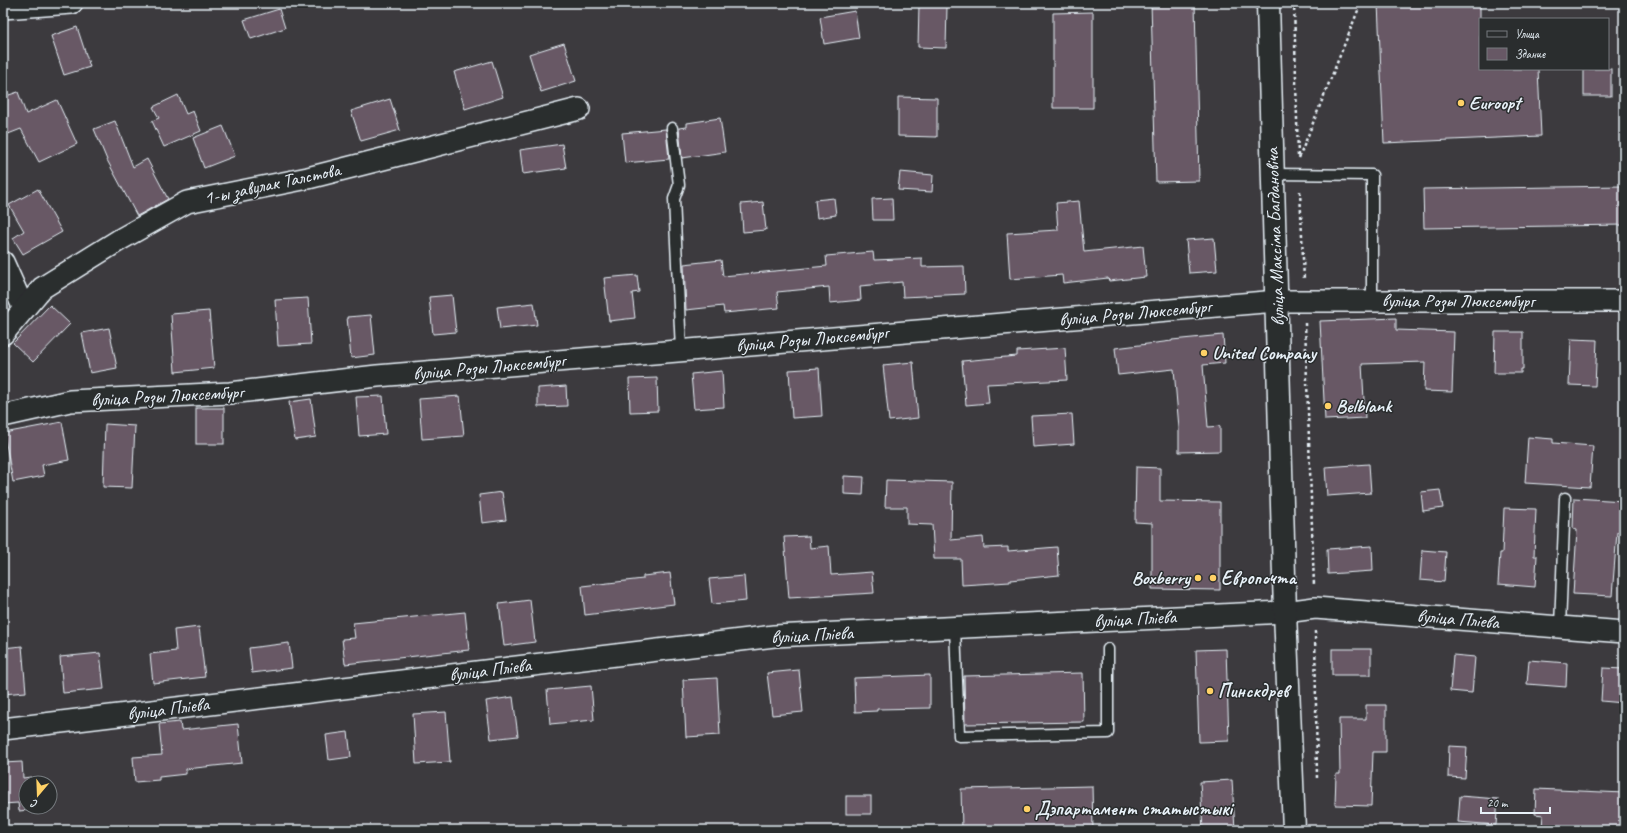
<svg xmlns="http://www.w3.org/2000/svg" width="1627" height="833" viewBox="0 0 1627 833" font-family="Caveat,sans-serif">
  <rect width="100%" height="100%" fill="#3c3a3e"/>
  <filter id="ink" filterUnits="userSpaceOnUse"><feTurbulence type="fractalNoise" baseFrequency=".025" numOctaves="2"/><feDisplacementMap in="SourceGraphic" scale="8" xChannelSelector="R" yChannelSelector="G"/><feConvolveMatrix kernelMatrix="1 2 1 2 8 2 1 2 1" color-interpolation-filters="sRGB"/></filter>
  <g filter="url(#ink)">
    <!-- building -->
    <g fill="#675865" stroke="#e8f1f8">
      <path d="M 1151,3 L 1195,3 L 1199,181 L 1156,182 Z"/>
      <path d="M 1378,3 L 1480,3 L 1480,69 L 1538,69 L 1541,136 L 1384,143 Z"/>
      <path d="M 919,5 L 947,6 L 946,48 L 918,47 Z"/>
      <path d="M 279,9 L 285,28 L 251,39 L 244,20 Z"/>
      <path d="M 855,11 L 859,38 L 824,44 L 820,17 Z"/>
      <path d="M 1093,12 L 1093,108 L 1053,108 L 1053,13 Z"/>
      <path d="M 77,27 L 90,67 L 64,75 L 51,36 Z"/>
      <path d="M 564,43 L 576,81 L 541,92 L 529,54 Z"/>
      <path d="M 492,61 L 503,97 L 465,109 L 454,72 Z"/>
      <rect x="1584" y="69" width="27" height="27"/>
      <path d="M 18,92 L 26,114 L 57,100 L 77,144 L 39,162 L 21,129 L 3,136 L 3,97 Z"/>
      <path d="M 178,95 L 186,114 L 193,111 L 201,131 L 164,147 L 152,121 L 159,118 L 153,107 Z"/>
      <path d="M 898,97 L 937,98 L 937,137 L 898,136 Z"/>
      <path d="M 390,99 L 400,130 L 361,141 L 351,111 Z"/>
      <path d="M 720,118 L 725,152 L 682,158 L 679,128 L 687,127 L 687,123 Z"/>
      <path d="M 115,121 L 133,167 L 147,159 L 168,199 L 137,216 L 107,160 L 94,129 Z"/>
      <path d="M 223,126 L 235,156 L 204,168 L 193,138 Z"/>
      <path d="M 666,129 L 669,159 L 625,163 L 622,133 Z"/>
      <path d="M 562,144 L 566,168 L 523,174 L 520,150 Z"/>
      <path d="M 900,172 L 933,175 L 932,192 L 898,190 Z"/>
      <path d="M 1624,186 L 1624,225 L 1424,228 L 1423,189 Z"/>
      <path d="M 38,189 L 62,232 L 23,254 L 13,238 L 24,231 L 9,205 Z"/>
      <path d="M 834,198 L 836,215 L 817,218 L 815,200 Z"/>
      <path d="M 892,198 L 893,220 L 873,220 L 872,199 Z"/>
      <path d="M 1079,201 L 1084,252 L 1143,246 L 1146,277 L 1109,281 L 1108,278 L 1063,283 L 1062,275 L 1010,279 L 1007,233 L 1058,230 L 1056,203 Z"/>
      <path d="M 763,202 L 766,230 L 743,232 L 741,204 Z"/>
      <path d="M 1214,238 L 1217,271 L 1189,273 L 1186,240 Z"/>
      <path d="M 873,252 L 874,260 L 922,258 L 922,267 L 964,266 L 965,294 L 903,297 L 902,282 L 860,286 L 861,300 L 830,303 L 829,287 L 777,292 L 779,308 L 724,313 L 723,306 L 686,310 L 684,264 L 721,260 L 723,276 L 827,266 L 826,256 Z"/>
      <path d="M 637,275 L 639,292 L 632,293 L 635,318 L 609,321 L 604,278 Z"/>
      <path d="M 452,295 L 456,332 L 433,334 L 429,297 Z"/>
      <path d="M 308,298 L 311,344 L 278,346 L 275,300 Z"/>
      <path d="M 534,303 L 537,325 L 500,329 L 497,307 Z"/>
      <path d="M 50,305 L 70,324 L 33,362 L 13,343 Z"/>
      <path d="M 209,311 L 214,368 L 175,372 L 171,314 Z"/>
      <path d="M 371,315 L 375,355 L 351,358 L 347,317 Z"/>
      <path d="M 1396,318 L 1396,330 L 1454,332 L 1452,392 L 1424,391 L 1425,362 L 1362,364 L 1365,418 L 1325,420 L 1320,321 Z"/>
      <path d="M 109,328 L 117,368 L 90,373 L 82,333 Z"/>
      <path d="M 1495,332 L 1523,332 L 1523,369 L 1521,369 L 1521,373 L 1494,373 Z"/>
      <path d="M 1223,335 L 1225,363 L 1203,365 L 1208,427 L 1220,426 L 1220,451 L 1179,452 L 1179,428 L 1174,369 L 1118,375 L 1115,348 L 1172,341 L 1172,340 Z"/>
      <path d="M 1571,339 L 1597,340 L 1595,386 L 1569,385 Z"/>
      <path d="M 1065,348 L 1067,380 L 987,384 L 989,403 L 966,405 L 962,361 L 1017,356 L 1017,351 Z"/>
      <path d="M 913,362 L 918,418 L 889,421 L 883,365 Z"/>
      <path d="M 819,368 L 822,416 L 792,418 L 789,370 Z"/>
      <path d="M 722,371 L 724,407 L 694,409 L 691,374 Z"/>
      <path d="M 657,378 L 658,411 L 630,412 L 629,379 Z"/>
      <path d="M 566,386 L 567,406 L 538,407 L 538,388 Z"/>
      <path d="M 383,396 L 386,434 L 359,436 L 356,397 Z"/>
      <path d="M 460,396 L 464,436 L 422,439 L 419,399 Z"/>
      <path d="M 311,399 L 316,437 L 295,440 L 289,402 Z"/>
      <rect x="196" y="408" width="28" height="36"/>
      <path d="M 1072,414 L 1074,444 L 1033,447 L 1031,416 Z"/>
      <path d="M 62,422 L 69,460 L 42,465 L 44,476 L 13,482 L 4,433 Z"/>
      <path d="M 105,424 L 135,426 L 132,488 L 103,487 Z"/>
      <path d="M 1528,437 L 1553,439 L 1553,443 L 1593,446 L 1590,487 L 1525,483 Z"/>
      <path d="M 1369,464 L 1371,493 L 1327,496 L 1325,467 Z"/>
      <path d="M 1136,467 L 1160,468 L 1160,501 L 1220,502 L 1220,590 L 1152,589 L 1152,523 L 1135,522 Z"/>
      <path d="M 844,476 L 864,477 L 863,495 L 844,494 Z"/>
      <path d="M 886,480 L 952,482 L 951,540 L 983,537 L 984,548 L 1008,547 L 1008,551 L 1057,547 L 1059,575 L 1010,580 L 1010,582 L 962,585 L 961,559 L 934,559 L 932,525 L 907,524 L 907,507 L 885,507 Z"/>
      <path d="M 1440,490 L 1443,508 L 1423,511 L 1421,492 Z"/>
      <path d="M 502,492 L 506,520 L 482,523 L 479,495 Z"/>
      <path d="M 1574,498 L 1624,501 L 1624,532 L 1617,532 L 1612,596 L 1573,594 L 1577,530 L 1573,529 Z"/>
      <path d="M 1504,508 L 1536,509 L 1534,556 L 1537,556 L 1535,587 L 1498,584 L 1500,553 L 1502,553 Z"/>
      <path d="M 809,536 L 810,548 L 829,546 L 831,575 L 872,572 L 874,593 L 789,598 L 784,537 Z"/>
      <path d="M 1372,546 L 1373,571 L 1328,574 L 1327,549 Z"/>
      <path d="M 1422,550 L 1446,552 L 1444,582 L 1420,580 Z"/>
      <path d="M 670,573 L 674,604 L 585,615 L 582,586 L 643,579 L 643,576 Z"/>
      <path d="M 744,576 L 746,601 L 712,604 L 709,579 Z"/>
      <path d="M 530,600 L 535,642 L 504,646 L 499,604 Z"/>
      <path d="M 465,612 L 469,650 L 345,664 L 342,639 L 355,638 L 353,623 Z"/>
      <path d="M 199,627 L 205,677 L 153,683 L 150,654 L 176,651 L 174,630 Z"/>
      <path d="M 289,643 L 292,668 L 252,673 L 249,648 Z"/>
      <path d="M 22,646 L 26,692 L 3,694 L 3,648 Z"/>
      <path d="M 1226,649 L 1229,741 L 1199,742 L 1196,650 Z"/>
      <rect x="1332" y="649" width="39" height="26"/>
      <path d="M 100,653 L 104,689 L 63,693 L 60,657 Z"/>
      <path d="M 1453,655 L 1475,657 L 1472,693 L 1450,691 Z"/>
      <path d="M 1529,660 L 1567,663 L 1566,687 L 1527,684 Z"/>
      <path d="M 1603,668 L 1624,669 L 1624,703 L 1601,701 Z"/>
      <path d="M 799,670 L 803,712 L 772,715 L 767,673 Z"/>
      <path d="M 1083,673 L 1084,722 L 965,724 L 964,676 Z"/>
      <path d="M 930,675 L 930,708 L 877,709 L 877,711 L 855,712 L 854,678 Z"/>
      <path d="M 717,678 L 720,735 L 686,737 L 683,680 Z"/>
      <path d="M 591,686 L 594,720 L 550,724 L 547,690 Z"/>
      <path d="M 513,697 L 518,736 L 491,739 L 486,701 Z"/>
      <path d="M 1366,705 L 1386,705 L 1386,752 L 1373,752 L 1371,806 L 1335,805 L 1336,774 L 1340,774 L 1339,719 L 1366,719 Z"/>
      <path d="M 446,712 L 450,762 L 416,764 L 413,714 Z"/>
      <path d="M 180,722 L 181,730 L 238,724 L 242,763 L 186,769 L 186,774 L 159,777 L 159,780 L 135,782 L 133,757 L 162,755 L 159,724 Z"/>
      <path d="M 348,732 L 351,757 L 329,760 L 326,735 Z"/>
      <path d="M 1449,746 L 1467,747 L 1465,778 L 1448,777 Z"/>
      <path d="M 22,762 L 23,778 L 31,777 L 31,782 L 36,782 L 37,783 L 26,783 L 26,807 L 38,807 L 38,809 L 19,811 L 18,803 L 3,804 L 3,763 Z"/>
      <path d="M 1232,780 L 1235,830 L 1203,830 L 1200,782 Z"/>
      <path d="M 1092,786 L 1093,830 L 962,830 L 961,789 Z"/>
      <path d="M 1536,789 L 1624,793 L 1624,830 L 1591,830 L 1542,827 L 1543,815 L 1535,814 Z"/>
      <rect x="846" y="796" width="25" height="18"/>
      <path d="M 1460,796 L 1498,799 L 1496,825 L 1458,822 Z"/>
    </g>
    <g fill="none" stroke-linecap="round" stroke-linejoin="round">
      <defs>
        <g id="lane">
          <path d="M 672,128 L 679,185 L 674,199 L 681,350"/>
          <path d="M 1273,174 L 1372,175 L 1372,301"/>
          <path d="M 955,627 L 959,736 L 1108,733 L 1108,649"/>
          <path d="M 1560,627 L 1565,498"/>
        </g>
        <g id="street">
          <path d="M 3,8 L 72,3"/>
          <path d="M 3,262 L 24,309"/>
          <path d="M 3,334 L 42,288 L 121,239 L 187,202 L 308,178 L 579,109"/>
          <path d="M 3,416 L 70,401 L 230,393 L 377,376 L 1278,301 L 1624,301"/>
          <path d="M 3,729 L 774,636 L 1285,612 L 1315,608 L 1624,632"/>
        </g>
        <path id="secondary" d="M 1268,3 L 1285,612 L 1294,830"/>
      </defs>
      <!-- lane casing -->
      <use href="#lane" stroke="#e8f1f8" stroke-width="13"/>
      <!-- street casing -->
      <use href="#street" stroke="#e8f1f8" stroke-width="24"/>
      <!-- secondary casing -->
      <use href="#secondary" stroke="#e8f1f8" stroke-width="25"/>
      <!-- path -->
      <g stroke="#e8f1f8" stroke-width="2.5" stroke-dasharray="3 3" stroke-linecap="butt">
        <path d="M 1294,3 L 1298,158"/>
        <path d="M 1299,158 L 1361,3"/>
        <path d="M 1300,191 L 1304,280"/>
        <path d="M 1305,323 L 1314,586"/>
        <path d="M 1315,631 L 1317,780"/>
      </g>
      <!-- lane -->
      <use href="#lane" stroke="#2a2d2e" stroke-width="10"/>
      <!-- street -->
      <use href="#street" stroke="#2a2d2e" stroke-width="21"/>
      <!-- secondary -->
      <use href="#secondary" stroke="#2a2d2e" stroke-width="22"/>
    </g>
  </g>
  <!-- markers -->
  <g fill="#ffd166" stroke="#2a2d2e" stroke-width="1.5">
    <circle cx="1461" cy="103" r="4"/>
    <circle cx="1204" cy="353" r="4"/>
    <circle cx="1328" cy="406" r="4"/>
    <circle cx="1198" cy="578" r="4"/>
    <circle cx="1213" cy="578" r="4"/>
    <circle cx="1210" cy="691" r="4"/>
    <circle cx="1027" cy="809" r="4"/>
  </g>
  <g text-anchor="middle" dominant-baseline="central" stroke-width="3" stroke-linejoin="round" paint-order="stroke">
    <!-- poi labels -->
    <g font-size="19" font-weight="bold" fill="#e8f1f8" stroke="#2a2d2e" text-anchor="start">
      <text x="1469" y="103">Euroopt</text>
      <text x="1212" y="353">United Company</text>
      <text x="1336" y="406">Belblank</text>
      <text x="1190" y="578" text-anchor="end">Boxberry</text>
      <text x="1221" y="578">Европочта</text>
      <text x="1218" y="691">Пинскдрев</text>
      <text x="1035" y="809">Дэпартамент статыстыкі</text>
    </g>
    <!-- street labels -->
    <g font-size="19" fill="#e8f1f8" stroke="#2a2d2e">
      <text transform="translate(272 184) rotate(-12)">1-ы завулак Талстова</text>
      <text transform="translate(1275 237) rotate(-92)">вуліца Максіма Багдановіча</text>
      <text x="1458" y="301">вуліца Розы Люксембург</text>
      <text transform="translate(1135 313) rotate(-5)">вуліца Розы Люксембург</text>
      <text transform="translate(812 339) rotate(-5)">вуліца Розы Люксембург</text>
      <text transform="translate(489 367) rotate(-5)">вуліца Розы Люксембург</text>
      <text transform="translate(167 396) rotate(-3)">вуліца Розы Люксембург</text>
      <text transform="translate(1135 619) rotate(-3)">вуліца Пліева</text>
      <text transform="translate(1458 619) rotate(5)">вуліца Пліева</text>
      <text transform="translate(812 635) rotate(-3)">вуліца Пліева</text>
      <text transform="translate(490 670) rotate(-7)">вуліца Пліева</text>
      <text transform="translate(168 709) rotate(-7)">вуліца Пліева</text>
    </g>
  </g>
  <!-- margin -->
  <rect width="1627" height="833" fill="none" stroke="#2a2d2e" stroke-width="16"/>
  <rect x="8" y="8" width="1611" height="817" fill="none" stroke="#e8f1f8" stroke-width="1.5" filter="url(#ink)"/>
  <!-- legend -->
  <rect x="1479" y="18" width="130" height="52" fill="#2a2d2e" stroke="#767b7f"/>
  <rect x="1487" y="31" width="20" height="6" fill="#2a2d2e" stroke="#767b7f"/>
  <text x="1515" y="38" font-size="12" fill="#e8f1f8">Улица</text>
  <rect x="1487" y="48" width="20" height="12" fill="#675865" stroke="#767b7f"/>
  <text x="1515" y="58" font-size="12" fill="#e8f1f8">Здание</text>
  <!-- north arrow -->
  <g transform="translate(38 795) rotate(199)"><circle r="19" fill="#2a2d2e" stroke="#767b7f"/>
  <path d="M0-3L7 15L0 10L-7 15Z" fill="#ffd166"/>
  <text y="-6" font-size="11" font-weight="bold" text-anchor="middle" fill="#e8f1f8">С</text>
  </g>
  <!-- scale -->
  <path d="M1481 807v6h69v-6" fill="none" stroke="#e8f1f8" stroke-width="2"/>
  <text x="1487" y="807" font-size="12" fill="#e8f1f8" stroke="#2a2d2e" stroke-width="3" paint-order="stroke">20 m</text>
</svg>
